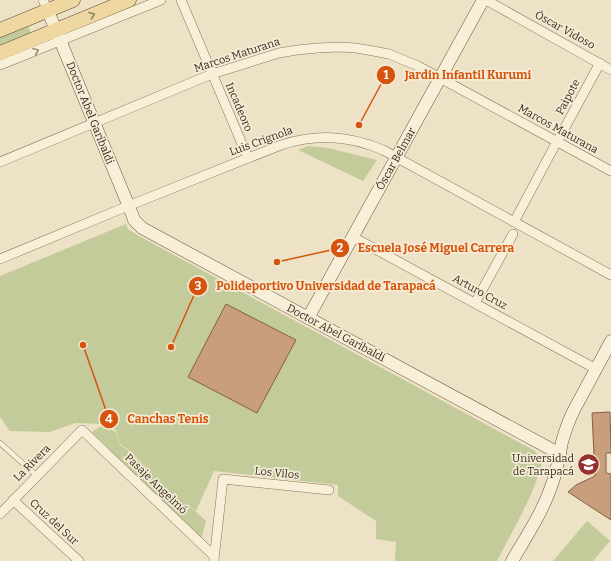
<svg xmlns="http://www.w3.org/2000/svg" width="611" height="561" viewBox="0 0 611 561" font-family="Bitter,serif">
  <rect width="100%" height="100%" fill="#ede2c6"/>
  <!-- green -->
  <g fill="#c4cb9a">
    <path d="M 27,23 L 31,33 L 0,46 L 0,34 Z"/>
    <path d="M 308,146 L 328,148 L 377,160 L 363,181 L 298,150 Z"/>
    <path d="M 126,224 L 128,229 L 139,236 L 535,451 L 538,455 L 542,463 C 533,498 513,529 497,561 L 395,561 L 396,542 L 376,539 L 376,521 L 338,496 L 338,485 L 214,471 L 196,511 L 183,500 L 206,521 L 201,540 L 92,432 L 101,426 L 116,432 L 120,445 L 126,449 L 157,477 L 130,451 L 120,444 L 116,430 L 111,426 L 103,424 L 75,423 L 50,432 L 10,431 L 0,417 L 0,276 Z"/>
    <path d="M 587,521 L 610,541 L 593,561 L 553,561 Z"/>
  </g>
  <!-- building -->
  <g fill="#c99e7d" stroke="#865f43">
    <path d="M 226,304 L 296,340 L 257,413 L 188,377 Z"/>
    <path d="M 610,412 L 611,453 L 606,453 L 606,473 L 611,474 L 611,520 L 568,492 L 576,485 L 595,476 L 592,413 Z"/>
  </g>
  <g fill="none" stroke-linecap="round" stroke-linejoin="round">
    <defs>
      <path id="lane" d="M 0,443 L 37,476"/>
      <g id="street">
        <path d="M 43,0 L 48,11"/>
        <path d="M 181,0 L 248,158"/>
        <path d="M 486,0 L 611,70"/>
        <path d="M 0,65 L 161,0"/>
        <path d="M 557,142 L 600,63"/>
        <path d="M 0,162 L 212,74 L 279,53 L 297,50 L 318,48 L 339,47 L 356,48 L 373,51 L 389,54 L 418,66 L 611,171"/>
        <path d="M 514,222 L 554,147"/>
        <path d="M 353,237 L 596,369"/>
        <path d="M 0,259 L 128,206 L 281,145 C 316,134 348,135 383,150 L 611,275"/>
        <path d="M 475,303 L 513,234"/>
        <path d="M 13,500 L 79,561"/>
        <path d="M 0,514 L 82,430 L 214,556"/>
        <path d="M 214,560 L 223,479 L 329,490"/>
      </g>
      <g id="secondary">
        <path d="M 48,11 L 132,214 L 134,220 L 142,228 L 560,454"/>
        <path d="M 308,318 L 483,0"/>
        <path d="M 512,561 C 526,537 542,513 551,487 C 557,472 559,457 562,442 C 565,431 569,420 574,410 L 611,341"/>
      </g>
      <g id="primary">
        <path d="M 0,30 L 73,0"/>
        <path d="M 0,53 L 129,0"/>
      </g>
    </defs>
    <!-- lane casing -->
    <use href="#lane" stroke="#87745c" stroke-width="5.5"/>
    <!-- street casing -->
    <use href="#street" stroke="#87745c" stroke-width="10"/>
    <!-- secondary casing -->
    <use href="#secondary" stroke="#69553f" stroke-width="13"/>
    <!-- primary casing -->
    <use href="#primary" stroke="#564230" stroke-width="15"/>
    <!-- lane -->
    <use href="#lane" stroke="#f8efd9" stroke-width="4.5"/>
    <!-- street -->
    <use href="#street" stroke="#f8efd9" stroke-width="9"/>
    <!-- secondary -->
    <use href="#secondary" stroke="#f8efd9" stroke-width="12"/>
    <!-- primary -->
    <use href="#primary" stroke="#eed7a0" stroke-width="14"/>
  </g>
  <!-- one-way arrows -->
  <defs><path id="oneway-chevron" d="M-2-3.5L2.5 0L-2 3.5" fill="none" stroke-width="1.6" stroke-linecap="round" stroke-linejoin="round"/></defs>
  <use stroke="#938260" href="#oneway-chevron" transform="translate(92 15) rotate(-22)"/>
  <use stroke="#988e7c" href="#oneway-chevron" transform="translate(36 51) rotate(-22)"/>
  <!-- icons -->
  <defs>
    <symbol id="university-disc" viewBox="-11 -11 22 22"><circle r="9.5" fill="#94302f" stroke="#f4ecd5"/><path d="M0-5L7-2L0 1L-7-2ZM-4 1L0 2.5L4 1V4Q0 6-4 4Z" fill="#fff"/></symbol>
  </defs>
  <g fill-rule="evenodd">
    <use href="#university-disc" x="576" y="452" width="25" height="25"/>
  </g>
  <g text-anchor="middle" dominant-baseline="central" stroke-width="3.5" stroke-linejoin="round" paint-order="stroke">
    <!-- street labels -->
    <g font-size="11" fill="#382c20" stroke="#f4ecd5">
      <text transform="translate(565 30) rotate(29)">Óscar Vidoso</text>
      <text transform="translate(237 55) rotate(-18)">Marcos Maturana</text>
      <text transform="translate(568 97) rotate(-62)">Paipote</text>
      <text transform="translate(239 107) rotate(67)">Incadeoro</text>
      <text transform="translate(90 113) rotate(68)">Doctor Abel Garibaldi</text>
      <text transform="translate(558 129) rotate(29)">Marcos Maturana</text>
      <text transform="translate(261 141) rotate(-20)">Luis Crignola</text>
      <text transform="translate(396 159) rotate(-61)">Óscar Belmar</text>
      <text transform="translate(480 292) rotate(29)">Arturo Cruz</text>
      <text transform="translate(336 333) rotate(28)">Doctor Abel Garibaldi</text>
      <text transform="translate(32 463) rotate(-45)">La Rivera</text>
      <text transform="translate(277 473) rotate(6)">Los Vilos</text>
      <text transform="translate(156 484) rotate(44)">Pasaje Angelmó</text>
      <text transform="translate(54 522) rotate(43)">Cruz del Sur</text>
    </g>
    <!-- poi labels -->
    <g font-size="11" fill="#382c20" stroke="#f4ecd5" text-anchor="end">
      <text x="574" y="458">Universidad<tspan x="574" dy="13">de Tarapacá</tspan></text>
    </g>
  </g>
  <!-- callouts -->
  <path fill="none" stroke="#d6540e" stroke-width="1.5" d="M359 125L386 75M277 262L340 248M171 347L198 286M83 345L109 419"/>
  <g fill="#d6540e" stroke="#f4ecd5" stroke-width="1.5">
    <circle cx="359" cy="125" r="4"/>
    <circle cx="277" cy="262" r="4"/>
    <circle cx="171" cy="347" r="4"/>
    <circle cx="83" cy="345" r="4"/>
    <circle cx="386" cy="75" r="10"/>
    <circle cx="340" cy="248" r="10"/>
    <circle cx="198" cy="286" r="10"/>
    <circle cx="109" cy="419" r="10"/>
  </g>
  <g font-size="12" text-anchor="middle" font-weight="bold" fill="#fff">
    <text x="386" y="79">1</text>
    <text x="340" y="252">2</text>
    <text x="198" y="290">3</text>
    <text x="109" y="423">4</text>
  </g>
  <g font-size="12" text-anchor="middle" font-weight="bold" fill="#d6540e" stroke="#f4ecd5" stroke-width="3.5" stroke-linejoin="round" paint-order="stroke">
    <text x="468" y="79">Jardin Infantil Kurumi</text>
    <text x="436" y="252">Escuela José Miguel Carrera</text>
    <text x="326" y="290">Polideportivo Universidad de Tarapacá</text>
    <text x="168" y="423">Canchas Tenis</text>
  </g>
</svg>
